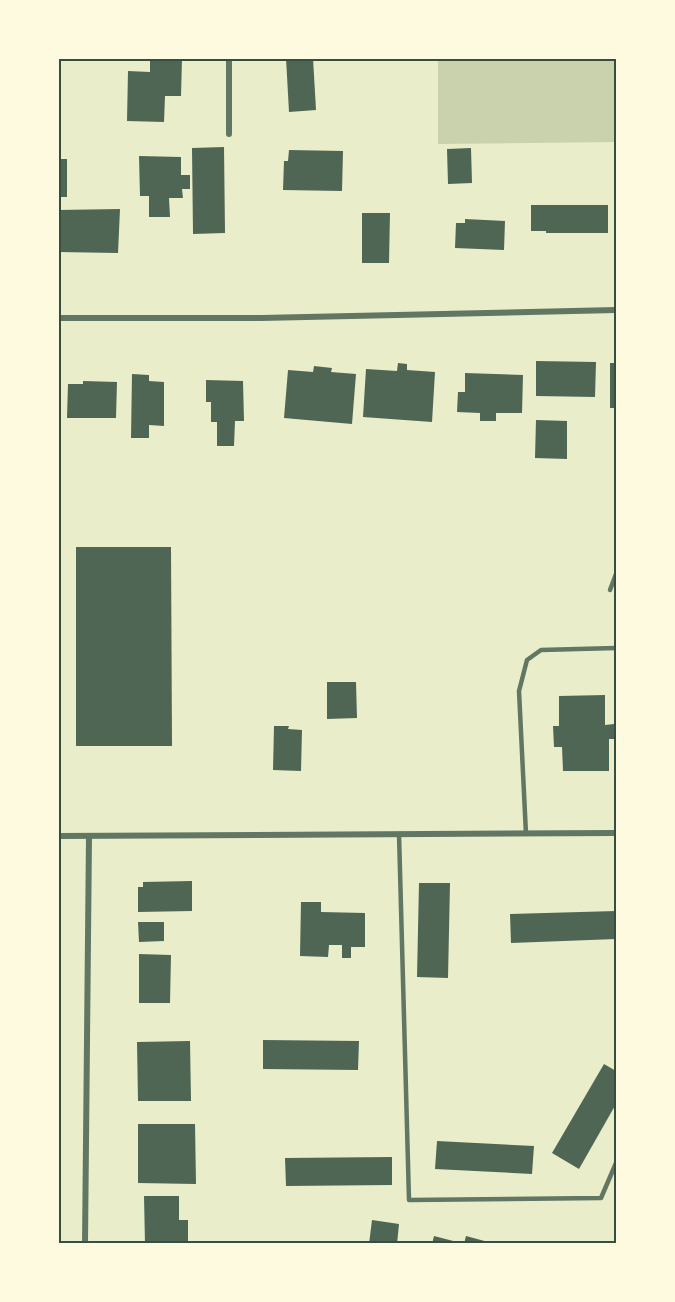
<svg xmlns="http://www.w3.org/2000/svg" width="675" height="1302" viewBox="0 0 675 1302" font-family="'Public Sans',sans-serif">
  <rect width="100%" height="100%" fill="#e9edc9"/>
  <!-- green -->
  <path fill="#cad2ad" d="M 438,59 L 616,59 L 616,142 L 438,144 Z"/>
  <!-- building -->
  <g fill="#4f6655">
    <path d="M 150,58 L 182,59 L 181,96 L 165,96 L 164,122 L 127,121 L 128,71 L 150,72 Z"/>
    <path d="M 286,58 L 313,58 L 316,110 L 289,112 Z"/>
    <path d="M 224,147 L 225,233 L 193,234 L 192,148 Z"/>
    <path d="M 471,148 L 472,183 L 448,184 L 447,149 Z"/>
    <path d="M 289,150 L 343,151 L 342,191 L 283,190 L 284,161 L 288,161 Z"/>
    <path d="M 139,156 L 181,157 L 181,175 L 190,175 L 190,189 L 182,189 L 183,198 L 169,198 L 170,217 L 149,217 L 149,196 L 140,196 Z"/>
    <rect x="58" y="159" width="9" height="38"/>
    <path d="M 531,205 L 608,205 L 608,233 L 546,233 L 546,231 L 531,231 Z"/>
    <path d="M 120,209 L 118,253 L 58,252 L 58,210 Z"/>
    <path d="M 362,213 L 390,213 L 389,263 L 362,263 Z"/>
    <path d="M 465,219 L 505,221 L 504,250 L 455,248 L 456,223 L 465,223 Z"/>
    <path d="M 536,361 L 596,362 L 595,397 L 536,396 Z"/>
    <path d="M 398,363 L 407,364 L 407,370 L 435,372 L 432,422 L 363,417 L 366,369 L 397,371 Z"/>
    <rect x="610" y="363" width="6" height="45"/>
    <path d="M 314,366 L 332,368 L 331,372 L 356,374 L 352,424 L 284,418 L 288,370 L 313,372 Z"/>
    <path d="M 465,373 L 523,375 L 522,413 L 496,413 L 496,421 L 480,421 L 480,413 L 457,412 L 458,392 L 465,392 Z"/>
    <path d="M 132,374 L 149,375 L 149,381 L 164,382 L 164,426 L 149,425 L 149,438 L 131,438 Z"/>
    <path d="M 206,380 L 243,381 L 244,421 L 235,421 L 234,446 L 217,446 L 217,422 L 211,422 L 211,402 L 206,402 Z"/>
    <rect x="58" y="381" width="3" height="60"/>
    <path d="M 83,381 L 117,382 L 116,418 L 67,418 L 68,384 L 83,384 Z"/>
    <path d="M 536,420 L 567,421 L 567,459 L 535,458 Z"/>
    <path d="M 76,547 L 171,547 L 172,746 L 76,746 Z"/>
    <path d="M 327,682 L 356,682 L 357,718 L 327,719 Z"/>
    <path d="M 605,695 L 605,725 L 614,724 L 614,739 L 609,739 L 609,771 L 563,771 L 562,747 L 554,747 L 553,726 L 559,726 L 559,696 Z"/>
    <path d="M 274,726 L 289,726 L 288,729 L 302,730 L 301,771 L 273,770 Z"/>
    <path d="M 192,881 L 192,911 L 138,912 L 138,887 L 143,887 L 143,882 Z"/>
    <path d="M 419,883 L 450,883 L 448,978 L 417,977 Z"/>
    <path d="M 301,902 L 321,902 L 321,912 L 365,913 L 365,947 L 351,947 L 351,958 L 342,958 L 342,945 L 329,945 L 328,957 L 300,956 Z"/>
    <path d="M 616,911 L 616,939 L 511,943 L 510,914 Z"/>
    <path d="M 138,922 L 164,922 L 164,941 L 139,942 Z"/>
    <path d="M 139,954 L 171,955 L 170,1003 L 139,1003 Z"/>
    <path d="M 263,1040 L 359,1041 L 358,1070 L 263,1069 Z"/>
    <path d="M 190,1041 L 191,1101 L 138,1101 L 137,1042 Z"/>
    <path d="M 604,1064 L 616,1071 L 616,1104 L 579,1169 L 552,1153 Z"/>
    <path d="M 138,1124 L 195,1124 L 196,1184 L 138,1183 Z"/>
    <path d="M 437,1141 L 534,1146 L 532,1174 L 435,1169 Z"/>
    <path d="M 392,1157 L 392,1185 L 286,1186 L 285,1158 Z"/>
    <path d="M 144,1196 L 179,1196 L 179,1220 L 188,1220 L 188,1244 L 145,1244 Z"/>
    <path d="M 372,1220 L 399,1224 L 397,1244 L 369,1244 Z"/>
    <path d="M 434,1236 L 461,1243 L 461,1244 L 432,1244 Z"/>
    <path d="M 466,1236 L 492,1243 L 492,1244 L 464,1244 Z"/>
  </g>
  <g fill="none" stroke-linecap="round" stroke-linejoin="round">
    <!-- service -->
    <g stroke="#617663" stroke-width="4.5">
      <path d="M 610,590 L 616,574"/>
      <path d="M 399,834 L 409,1200 L 601,1198 L 616,1163"/>
      <path d="M 526,834 L 519,691 L 527,660 L 541,650 L 616,648"/>
    </g>
    <!-- minor -->
    <g stroke="#617663" stroke-width="6">
      <path d="M 229,58 L 229,134"/>
      <path d="M 58,318 L 261,318 L 616,310"/>
      <path d="M 58,836 L 616,833"/>
      <path d="M 85,1244 L 89,836"/>
    </g>
  </g>
  <!-- border -->
  <rect width="675" height="1302" fill="none" stroke="#fefae0" stroke-width="120"/>
  <rect x="60" y="60" width="555" height="1182" fill="none" stroke="#344e41" stroke-width="2"/>
</svg>
